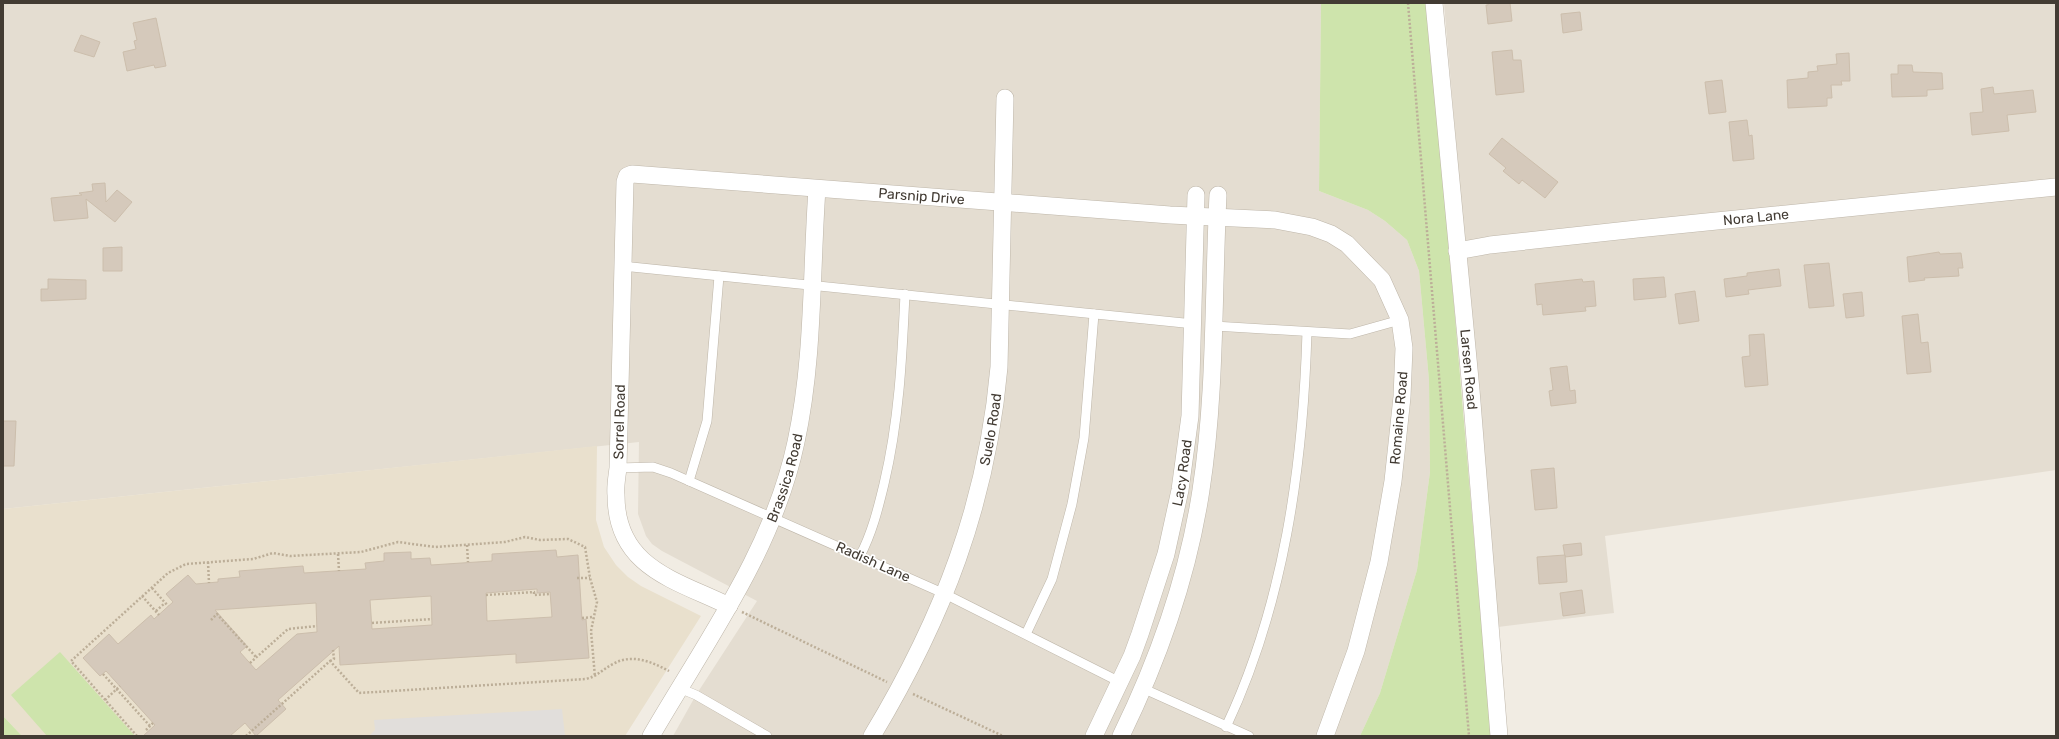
<svg xmlns="http://www.w3.org/2000/svg" width="2059" height="739" viewBox="0 0 2059 739" font-family="Rubik,sans-serif">
  <rect width="100%" height="100%" fill="#f1ece3"/>
  <!-- residential -->
  <g fill="#e4ddd1">
    <path d="M 3,3 L 1321,3 L 1319,191 L 1368,210 L 1385,221 L 1407,240 L 1419,271 L 1429,380 L 1430,472 L 1417,570 L 1380,693 L 1360,736 L 673,736 L 696,695 L 757,601 L 662,551 L 652,544 L 646,536 L 638,514 L 639,442 L 3,509 Z"/>
    <path d="M 1444,3 L 2056,3 L 2056,470 L 1605,536 L 1614,613 L 1498,627 Z"/>
  </g>
  <!-- education -->
  <path fill="#e9e0cd" d="M 597,446 L 596,520 L 604,547 L 616,565 L 628,577 L 641,586 L 701,616 L 625,736 L 22,736 L 3,716 L 3,509 Z"/>
  <!-- green -->
  <g fill="#cee4ac">
    <path d="M 1321,3 L 1428,3 L 1491,736 L 1360,736 L 1380,693 L 1417,570 L 1430,472 L 1429,380 L 1419,271 L 1407,240 L 1385,221 L 1368,210 L 1319,191 Z"/>
    <path d="M 60,652 L 135,736 L 47,736 L 11,695 Z"/>
    <path d="M 3,716 L 22,736 L 3,736 Z"/>
  </g>
  <!-- parking -->
  <path fill="#e1dedb" d="M 562,709 L 565,736 L 369,736 L 375,730 L 374,720 Z"/>
  <!-- building -->
  <g fill="#d5c9bb" stroke="#ccbeac" fill-rule="evenodd">
    <path d="M 1488,3 L 1510,3 L 1512,21 L 1488,24 L 1486,5 L 1488,5 Z"/>
    <path d="M 1580,12 L 1582,30 L 1563,33 L 1561,14 Z"/>
    <path d="M 156,18 L 166,66 L 155,68 L 154,65 L 127,71 L 123,52 L 136,49 L 134,41 L 137,40 L 133,23 Z"/>
    <path d="M 81,35 L 100,42 L 94,57 L 74,51 Z"/>
    <path d="M 1512,50 L 1513,60 L 1521,60 L 1524,92 L 1496,95 L 1492,52 Z"/>
    <path d="M 1849,53 L 1850,81 L 1841,81 L 1842,85 L 1831,85 L 1832,98 L 1827,98 L 1827,106 L 1788,108 L 1787,80 L 1808,78 L 1808,72 L 1818,71 L 1817,66 L 1837,64 L 1836,54 Z"/>
    <path d="M 1898,65 L 1912,65 L 1913,72 L 1942,73 L 1943,89 L 1927,90 L 1927,96 L 1892,97 L 1891,74 L 1898,74 Z"/>
    <path d="M 1722,80 L 1726,112 L 1709,114 L 1705,82 Z"/>
    <path d="M 1993,87 L 1994,94 L 2033,90 L 2036,112 L 2007,115 L 2009,131 L 1972,135 L 1970,113 L 1983,112 L 1981,89 Z"/>
    <path d="M 1747,120 L 1749,136 L 1752,135 L 1754,159 L 1733,161 L 1729,122 Z"/>
    <path d="M 1502,138 L 1558,182 L 1545,198 L 1522,180 L 1519,184 L 1503,171 L 1506,168 L 1489,154 Z"/>
    <path d="M 105,183 L 106,202 L 117,190 L 132,202 L 115,222 L 86,199 L 88,218 L 54,221 L 51,198 L 82,195 L 79,193 L 93,191 L 92,184 Z"/>
    <path d="M 122,247 L 122,271 L 103,271 L 103,248 Z"/>
    <path d="M 1939,252 L 1940,254 L 1961,253 L 1963,268 L 1958,268 L 1959,276 L 1924,278 L 1925,280 L 1909,282 L 1907,257 Z"/>
    <path d="M 1829,263 L 1834,306 L 1809,308 L 1804,265 Z"/>
    <path d="M 1779,269 L 1781,286 L 1748,290 L 1749,294 L 1726,297 L 1724,279 L 1747,276 L 1747,273 Z"/>
    <path d="M 1664,277 L 1666,297 L 1634,300 L 1633,279 Z"/>
    <path d="M 48,279 L 86,280 L 86,299 L 41,301 L 41,289 L 48,289 Z"/>
    <path d="M 1582,279 L 1583,282 L 1594,281 L 1596,306 L 1585,307 L 1586,311 L 1543,315 L 1542,304 L 1537,305 L 1535,284 Z"/>
    <path d="M 1695,291 L 1699,321 L 1679,324 L 1675,294 Z"/>
    <path d="M 1862,292 L 1864,316 L 1846,318 L 1843,294 Z"/>
    <path d="M 1918,314 L 1921,343 L 1928,342 L 1931,372 L 1907,374 L 1902,316 Z"/>
    <path d="M 1764,334 L 1768,385 L 1745,387 L 1742,357 L 1750,356 L 1749,335 Z"/>
    <path d="M 1567,366 L 1570,391 L 1575,390 L 1576,403 L 1551,406 L 1549,391 L 1553,390 L 1550,368 Z"/>
    <path d="M 3,421 L 16,421 L 14,466 L 3,466 Z"/>
    <path d="M 1554,468 L 1557,508 L 1535,510 L 1531,470 Z"/>
    <path d="M 1581,543 L 1582,555 L 1565,557 L 1563,545 Z"/>
    <path d="M 556,550 L 557,557 L 578,555 L 582,620 L 586,619 L 589,658 L 516,663 L 516,654 L 340,665 L 339,646 L 278,700 L 286,709 L 256,736 L 245,723 L 230,736 L 143,736 L 155,725 L 106,671 L 100,676 L 83,658 L 109,634 L 118,644 L 151,615 L 154,619 L 173,602 L 166,594 L 188,575 L 196,584 L 218,582 L 218,579 L 240,577 L 239,571 L 303,566 L 304,573 L 366,569 L 365,563 L 384,561 L 384,553 L 411,552 L 411,559 L 430,558 L 431,565 L 492,561 L 492,554 ZM 537,589 L 537,593 L 550,592 L 552,617 L 487,621 L 486,593 ZM 431,596 L 432,625 L 372,629 L 370,600 ZM 316,603 L 317,632 L 297,634 L 256,670 L 240,652 L 247,646 L 215,610 Z"/>
    <path d="M 1565,555 L 1567,582 L 1539,584 L 1537,557 Z"/>
    <path d="M 1582,590 L 1585,613 L 1563,616 L 1560,593 Z"/>
  </g>
  <g fill="none" stroke-linecap="round" stroke-linejoin="round">
    <defs>
      <g id="lane">
        <path d="M 622,266 L 1194,324"/>
        <path d="M 1214,326 L 1350,334 L 1400,320"/>
        <path d="M 618,468 L 653,467 L 671,473 L 945,594 L 1120,682"/>
        <path d="M 689,481 L 707,421 L 719,276"/>
        <path d="M 860,556 C 872,533 878,509 884,484 C 899,421 902,359 905,294"/>
        <path d="M 1026,634 L 1052,579 L 1072,504 L 1084,438 L 1094,314"/>
        <path d="M 679,688 L 696,695 L 767,736"/>
        <path d="M 1142,688 L 1249,736"/>
        <path d="M 1226,727 C 1284,604 1303,467 1307,332"/>
      </g>
      <g id="street">
        <path id="s1" d="M 1434,3 L 1471,390 L 1499,736"/>
        <path id="s2" d="M 1457,251 L 1490,245 L 1637,229 L 2056,187"/>
        <path id="s3" d="M 729,606 C 676,580 616,568 616,495 C 615,486 617,477 618,468 L 625,182 L 627,176 L 632,174 L 1170,215 L 1275,220 L 1312,227 L 1331,234 L 1347,244 L 1382,280 L 1400,320 L 1404,348 L 1402,397 L 1393,481 L 1379,562 L 1356,651 L 1325,736"/>
        <path id="s4" d="M 651,736 C 706,641 773,551 796,442 C 814,359 811,273 817,189"/>
        <path id="s5" d="M 872,736 C 943,618 987,504 999,367 L 1005,98"/>
        <path id="s6" d="M 1094,736 L 1132,656 L 1140,634 L 1166,554 L 1180,490 L 1190,416 L 1196,195"/>
        <path d="M 1121,736 C 1159,658 1188,576 1201,490 C 1216,393 1213,294 1218,195"/>
      </g>
    </defs>
    <!-- lane casing -->
    <use href="#lane" stroke="#beb6a9" stroke-width="10"/>
    <!-- street casing -->
    <use href="#street" stroke="#beb6a9" stroke-width="18"/>
    <!-- path -->
    <g stroke="#bcae98" stroke-width="2.5" stroke-dasharray="2 2" stroke-linecap="butt">
      <path d="M 1408,3 L 1469,736"/>
      <path d="M 467,545 L 468,562"/>
      <path d="M 338,554 L 339,571"/>
      <path d="M 208,562 L 209,583"/>
      <path d="M 577,578 L 590,578"/>
      <path d="M 152,588 L 168,606"/>
      <path d="M 486,595 L 534,592 L 534,595 L 550,594"/>
      <path d="M 142,596 L 159,615"/>
      <path d="M 156,611 L 165,603"/>
      <path d="M 742,612 L 887,682"/>
      <path d="M 582,618 L 593,617"/>
      <path d="M 211,620 L 217,614 L 256,657"/>
      <path d="M 372,623 L 432,619"/>
      <path d="M 330,661 L 334,659 L 333,650"/>
      <path d="M 250,663 L 288,629 L 317,626"/>
      <path d="M 103,674 L 150,726"/>
      <path d="M 913,694 L 1003,736"/>
      <path d="M 105,700 L 120,686"/>
      <path d="M 146,730 L 153,723"/>
      <path d="M 137,736 L 71,661 L 168,573 L 186,564 L 253,559 L 273,553 L 290,556 L 361,552 L 398,542 L 435,547 L 505,542 L 525,537 L 540,540 L 568,539 L 585,547 L 590,578 L 597,602 L 591,631 L 595,677"/>
      <path d="M 246,736 L 330,661 L 359,693 L 586,679 C 598,676 603,669 613,664 C 632,653 652,662 669,671"/>
    </g>
    <!-- lane -->
    <use href="#lane" stroke="#fff" stroke-width="9"/>
    <!-- street -->
    <use href="#street" stroke="#fff" stroke-width="17"/>
  </g>
  <g text-anchor="middle" dominant-baseline="central" stroke-width="3.5" stroke-linejoin="round" paint-order="stroke">
    <!-- street labels -->
    <g font-size="14" fill="#423b33" stroke="#fff">
      <text stroke="none"><textPath href="#s3" startOffset="786">Parsnip Drive</textPath></text>
      <text stroke="none"><textPath href="#s2" startOffset="301">Nora Lane</textPath></text>
      <text stroke="none"><textPath href="#s1" startOffset="368">Larsen Road</textPath></text>
      <text transform="translate(1399 418) rotate(-85)">Romaine Road</text>
      <text stroke="none"><textPath href="#s3" startOffset="244">Sorrel Road</textPath></text>
      <text stroke="none"><textPath href="#s5" startOffset="331">Suelo Road</textPath></text>
      <text stroke="none"><textPath href="#s6" startOffset="279">Lacy Road</textPath></text>
      <text stroke="none"><textPath href="#s4" startOffset="292">Brassica Road</textPath></text>
      <text transform="translate(873 562) rotate(24)">Radish Lane</text>
    </g>
  </g>
  <!-- border -->
  <rect width="2059" height="739" fill="none" stroke="#423b33" stroke-width="8"/>
</svg>
